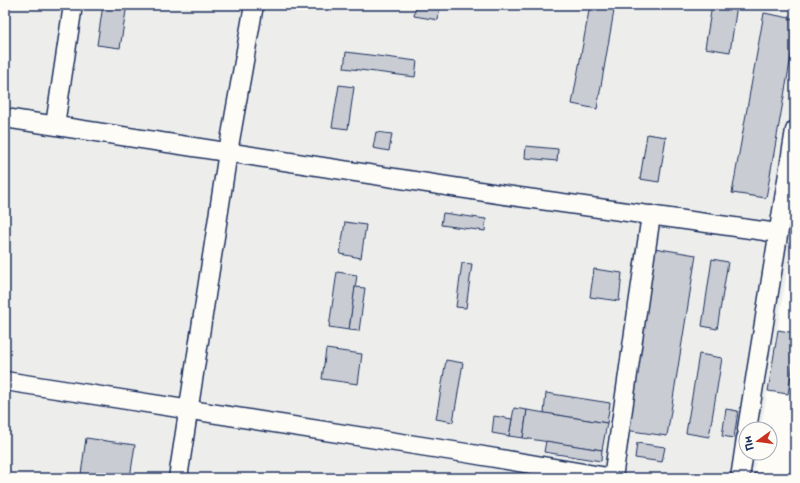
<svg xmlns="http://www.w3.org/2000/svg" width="800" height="483" viewBox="0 0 800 483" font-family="'Shantell Sans',sans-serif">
  <rect width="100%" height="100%" fill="#fdfcf7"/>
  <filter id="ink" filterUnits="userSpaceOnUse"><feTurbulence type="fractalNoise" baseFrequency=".025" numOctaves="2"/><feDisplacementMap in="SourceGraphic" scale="8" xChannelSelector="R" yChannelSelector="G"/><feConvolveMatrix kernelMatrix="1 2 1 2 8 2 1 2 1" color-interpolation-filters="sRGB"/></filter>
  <g filter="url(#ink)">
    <!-- built -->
    <path fill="#edeeec" d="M 5,5 L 795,5 L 795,223 L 761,429 L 746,429 L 746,453 L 757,453 L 753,478 L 5,478 Z"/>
    <!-- building -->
    <g fill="#c9ccd3" stroke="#1b2f5e">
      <path d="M 103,5 L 127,5 L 120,48 L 97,45 Z"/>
      <path d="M 416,5 L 440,5 L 438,20 L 414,16 Z"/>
      <path d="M 590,5 L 615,5 L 597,109 L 572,104 Z"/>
      <path d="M 712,5 L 737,5 L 730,52 L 705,48 Z"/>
      <path d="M 764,13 L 795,19 L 795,34 L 766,198 L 732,193 Z"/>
      <path d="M 346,52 L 417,61 L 415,77 L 344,68 Z"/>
      <path d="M 339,85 L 354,87 L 348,129 L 332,127 Z"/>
      <path d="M 376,132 L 392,134 L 389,151 L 373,148 Z"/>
      <path d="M 647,134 L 666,137 L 659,182 L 640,179 Z"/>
      <path d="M 526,146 L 558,149 L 557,161 L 525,158 Z"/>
      <path d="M 443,213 L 486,219 L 485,231 L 441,225 Z"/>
      <path d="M 345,222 L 366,225 L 361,258 L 340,254 Z"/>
      <path d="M 654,248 L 696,255 L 667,436 L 625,430 Z"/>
      <path d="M 712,259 L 728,262 L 717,329 L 702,326 Z"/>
      <path d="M 462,263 L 472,264 L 466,308 L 456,307 Z"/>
      <path d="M 594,269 L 622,273 L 619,301 L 590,297 Z"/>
      <path d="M 337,272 L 357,275 L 349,330 L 329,327 Z"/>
      <path d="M 355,287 L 365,288 L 359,331 L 349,330 Z"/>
      <path d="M 778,330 L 795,333 L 795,351 L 788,394 L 768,391 Z"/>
      <path d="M 326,349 L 362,354 L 358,384 L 322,379 Z"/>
      <path d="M 699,354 L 722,358 L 709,437 L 686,433 Z"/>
      <path d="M 446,360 L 463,363 L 453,422 L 436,419 Z"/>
      <path d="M 546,393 L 610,403 L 607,423 L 544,413 Z"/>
      <path d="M 514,408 L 527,410 L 523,438 L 509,436 Z"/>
      <path d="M 726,409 L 738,411 L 734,438 L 722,436 Z"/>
      <path d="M 527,410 L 607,423 L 602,450 L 523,438 Z"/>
      <path d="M 494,416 L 512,419 L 509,436 L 492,433 Z"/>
      <path d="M 86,438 L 135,445 L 130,478 L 108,478 L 81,474 Z"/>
      <path d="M 546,441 L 602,450 L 601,461 L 544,452 Z"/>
      <path d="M 637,443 L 665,447 L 662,462 L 635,458 Z"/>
      <path d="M 754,473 L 772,475 L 771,478 L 754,478 Z"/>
      <path d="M 223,475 L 243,478 L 223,478 Z"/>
      <path d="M 494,475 L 512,478 L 494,478 Z"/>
    </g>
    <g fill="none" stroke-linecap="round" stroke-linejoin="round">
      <defs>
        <g id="minor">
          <path d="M 5,118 L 505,195 L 778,233"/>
          <path d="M 55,125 L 73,5"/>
          <path d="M 5,381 L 466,453 L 613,478 L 651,215"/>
          <path d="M 747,429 L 795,130"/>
          <path d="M 178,478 L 228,152 L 254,5"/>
          <path d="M 740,478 L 746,438"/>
        </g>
      </defs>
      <!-- minor casing -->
      <use href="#minor" stroke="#1b2f5e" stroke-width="21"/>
      <!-- minor -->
      <use href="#minor" stroke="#fdfcf7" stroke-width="18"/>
    </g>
  </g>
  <!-- margin -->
  <rect width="800" height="483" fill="none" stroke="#fdfcf7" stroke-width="20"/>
  <rect x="10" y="10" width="780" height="463" fill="none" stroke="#1b2f5e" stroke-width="1.5" filter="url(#ink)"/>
  <!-- north arrow -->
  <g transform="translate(758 441) rotate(256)"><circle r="19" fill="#fdfcf7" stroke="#a3aaba"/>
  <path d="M0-3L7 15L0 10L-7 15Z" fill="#c8321e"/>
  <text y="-6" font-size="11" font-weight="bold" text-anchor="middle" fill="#1b2f5e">Пн</text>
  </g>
</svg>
